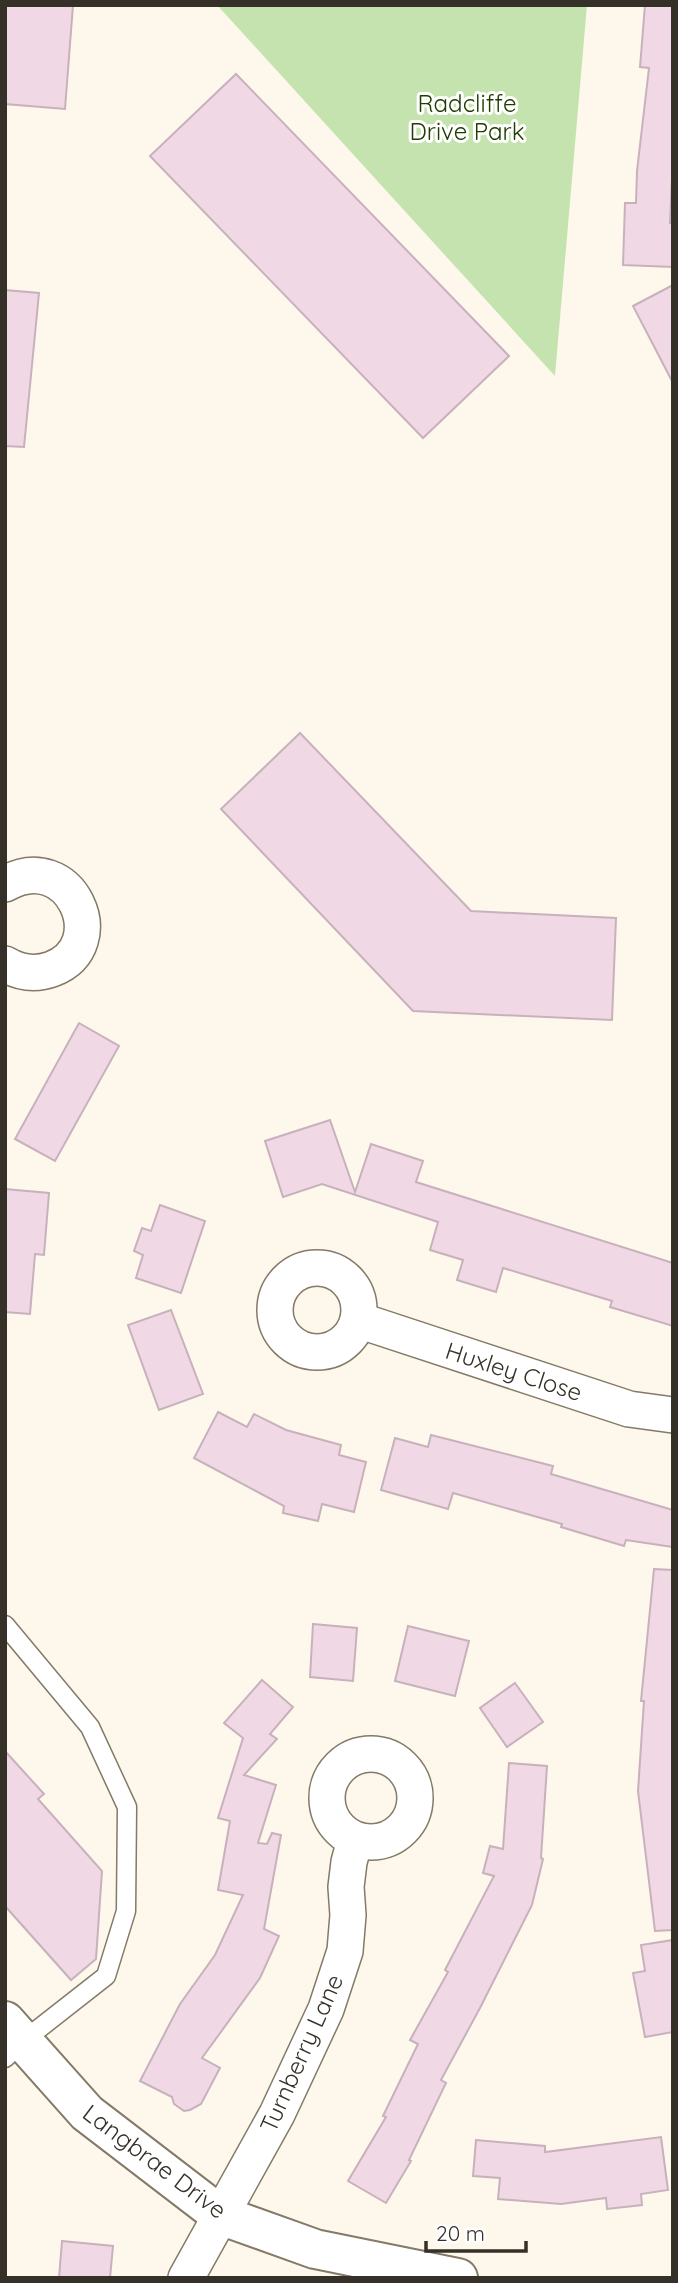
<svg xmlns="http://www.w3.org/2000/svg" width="678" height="2283" viewBox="0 0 678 2283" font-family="Quicksand,sans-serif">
  <rect width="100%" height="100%" fill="#fef8ec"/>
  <!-- green -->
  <path fill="#c5e3af" d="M 217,5 L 587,5 L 555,376 Z"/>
  <!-- building -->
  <g fill="#f0d8e4" stroke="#c7b1bc" stroke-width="2">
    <path d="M 5,5 L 73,5 L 65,109 L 5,104 Z"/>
    <path d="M 645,5 L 673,5 L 673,158 L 670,223 L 673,223 L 673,267 L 623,265 L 625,203 L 636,203 L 637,171 L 649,68 L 640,67 Z"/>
    <path d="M 236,74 L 509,356 L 423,438 L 150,156 Z"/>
    <path d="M 673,285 L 673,383 L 633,306 Z"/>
    <path d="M 5,290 L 39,293 L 24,447 L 5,446 Z"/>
    <path d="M 300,733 L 471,911 L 616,918 L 612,1020 L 413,1011 L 221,809 Z"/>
    <path d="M 79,1023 L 119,1046 L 55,1161 L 15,1139 Z"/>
    <path d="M 330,1120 L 355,1192 L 371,1144 L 423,1161 L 416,1182 L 673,1263 L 673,1326 L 610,1307 L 612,1301 L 503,1268 L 496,1292 L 457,1280 L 463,1260 L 430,1250 L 438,1222 L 322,1184 L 283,1197 L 265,1141 Z"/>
    <path d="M 5,1189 L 49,1193 L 44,1255 L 35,1254 L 30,1314 L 5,1312 Z"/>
    <path d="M 160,1205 L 205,1221 L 181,1293 L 136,1278 L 143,1255 L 134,1251 L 142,1228 L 151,1231 Z"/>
    <path d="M 171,1310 L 203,1394 L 159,1410 L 128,1325 Z"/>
    <path d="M 218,1412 L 247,1427 L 254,1414 L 286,1430 L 341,1445 L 339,1455 L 366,1462 L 354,1512 L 322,1504 L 318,1521 L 283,1513 L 284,1506 L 194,1458 Z"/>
    <path d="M 431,1435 L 553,1466 L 551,1474 L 673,1510 L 673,1547 L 626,1540 L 624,1546 L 561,1527 L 562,1524 L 453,1493 L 448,1509 L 381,1490 L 395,1438 L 428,1447 Z"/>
    <path d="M 654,1569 L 673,1570 L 673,1930 L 655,1931 L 638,1791 L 644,1701 L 641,1701 Z"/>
    <path d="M 313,1624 L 357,1628 L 353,1681 L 310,1677 Z"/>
    <path d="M 408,1626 L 469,1641 L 455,1696 L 395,1681 Z"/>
    <path d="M 262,1680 L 293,1707 L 270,1734 L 277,1739 L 244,1775 L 276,1785 L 258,1843 L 267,1844 L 272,1833 L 281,1835 L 264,1929 L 279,1936 L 260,1978 L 202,2058 L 220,2068 L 201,2104 L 190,2110 L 184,2111 L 174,2104 L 172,2097 L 140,2081 L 180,2004 L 215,1955 L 243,1895 L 218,1890 L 230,1821 L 218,1818 L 243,1738 L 224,1723 Z"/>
    <path d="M 515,1683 L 543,1722 L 507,1747 L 480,1708 Z"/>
    <path d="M 5,1751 L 44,1794 L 38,1799 L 102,1871 L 96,1959 L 71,1980 L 5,1906 Z"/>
    <path d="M 509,1763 L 547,1766 L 541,1858 L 543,1859 L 532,1905 L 480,2008 L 441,2080 L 446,2083 L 409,2160 L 411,2161 L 386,2203 L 348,2181 L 386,2117 L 383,2116 L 418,2044 L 410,2040 L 448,1972 L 445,1970 L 494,1876 L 483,1873 L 490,1846 L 503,1849 Z"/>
    <path d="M 673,1940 L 673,2032 L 645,2037 L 633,1973 L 645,1971 L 641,1945 Z"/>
    <path d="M 661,2137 L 668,2190 L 641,2194 L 642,2205 L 607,2209 L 606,2198 L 561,2204 L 498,2199 L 500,2178 L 473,2176 L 476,2140 L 545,2146 L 545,2152 Z"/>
    <path d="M 62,2241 L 113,2246 L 110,2278 L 59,2278 Z"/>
  </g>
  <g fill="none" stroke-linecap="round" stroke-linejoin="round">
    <defs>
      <path id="service" d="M 5,1625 L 90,1727 L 127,1807 L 126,1911 L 106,1976 L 23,2041 L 5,2058"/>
      <g id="minor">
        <path d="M 5,884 C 70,846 115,945 52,969 C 36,975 20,973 5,964"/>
        <circle cx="317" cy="1310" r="42"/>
        <path d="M 358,1320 L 629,1409 L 673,1415"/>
        <circle cx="371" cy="1798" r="44"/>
        <path d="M 186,2278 L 277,2114 L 326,2009 L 345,1951 L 348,1915 L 346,1887 L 349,1862 L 355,1840"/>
      </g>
      <path id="tertiary" d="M 5,2021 L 87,2113 L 220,2215 L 315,2249 L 458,2278"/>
    </defs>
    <!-- service casing -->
    <use href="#service" stroke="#837a67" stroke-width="21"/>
    <!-- minor casing -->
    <use href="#minor" stroke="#837a67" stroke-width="38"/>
    <!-- tertiary casing -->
    <use href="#tertiary" stroke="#837a67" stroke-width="42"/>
    <!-- service -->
    <use href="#service" stroke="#fff" stroke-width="18"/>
    <!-- minor -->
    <use href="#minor" stroke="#fff" stroke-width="35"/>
    <!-- tertiary -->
    <use href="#tertiary" stroke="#fff" stroke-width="38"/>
  </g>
  <g text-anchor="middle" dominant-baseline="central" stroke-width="6" stroke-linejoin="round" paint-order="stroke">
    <!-- park labels -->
    <g font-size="24" fill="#213c00" stroke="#fff">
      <text x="467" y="103">Radcliffe<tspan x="467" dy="28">Drive Park</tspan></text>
    </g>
    <!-- street labels -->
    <g font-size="24" fill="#353129" stroke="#fff">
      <text transform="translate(514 1371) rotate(18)">Huxley Close</text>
      <text transform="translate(301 2053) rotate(-66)">Turnberry Lane</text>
      <text transform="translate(155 2161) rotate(37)">Langbrae Drive</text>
    </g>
  </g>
  <!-- border -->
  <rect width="678" height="2283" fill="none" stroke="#353129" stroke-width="14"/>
  <!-- scale -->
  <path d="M426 2241v10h100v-10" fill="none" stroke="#353129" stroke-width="3.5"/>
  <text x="436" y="2241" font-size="21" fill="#353129" stroke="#ffffff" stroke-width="5" paint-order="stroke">20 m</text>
</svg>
